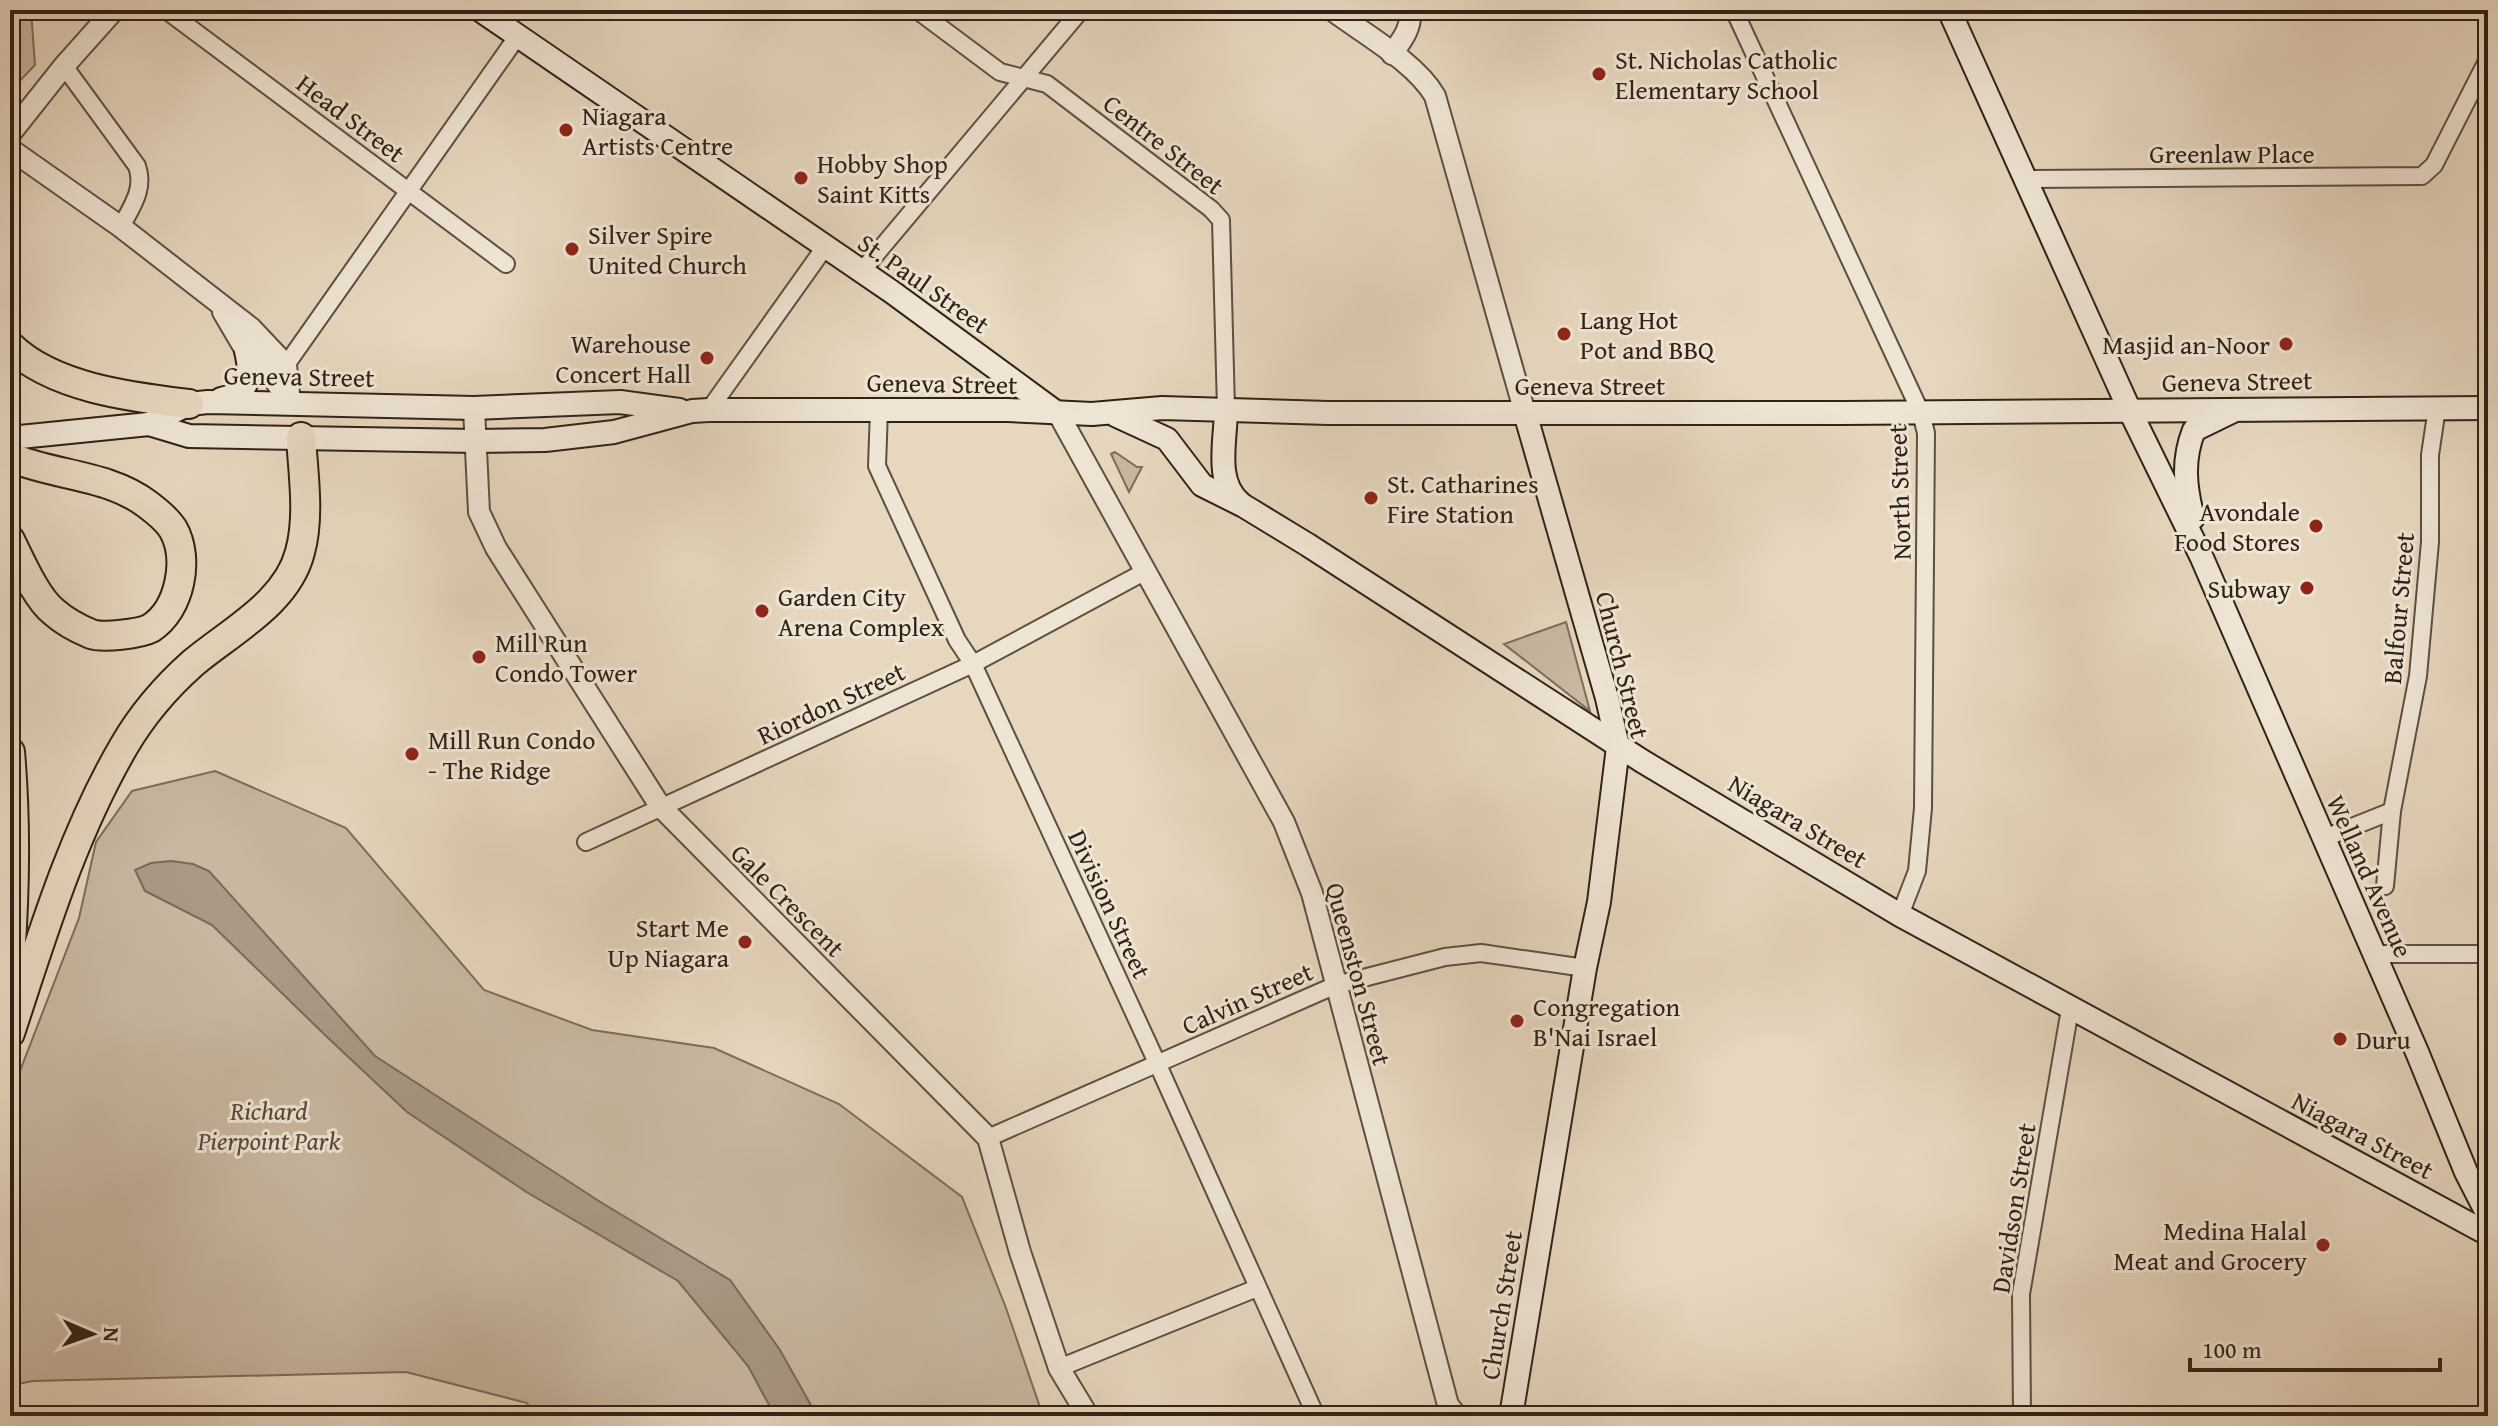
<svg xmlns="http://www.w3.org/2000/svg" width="2498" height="1426" viewBox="0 0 2498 1426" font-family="'Gentium Book Plus',serif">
  <rect width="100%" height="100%" fill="#e7d7bf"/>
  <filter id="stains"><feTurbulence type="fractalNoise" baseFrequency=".0025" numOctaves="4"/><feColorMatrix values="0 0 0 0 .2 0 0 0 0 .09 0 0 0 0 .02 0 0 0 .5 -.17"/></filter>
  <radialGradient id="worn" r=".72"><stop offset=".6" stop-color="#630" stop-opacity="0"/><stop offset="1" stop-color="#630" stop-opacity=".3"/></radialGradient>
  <!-- green -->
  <g fill="#c8b8a2" stroke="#7c6d5c" stroke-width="2">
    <path d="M 10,10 L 31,10 L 35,65 L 15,86 L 15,82 L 10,82 Z"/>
    <path d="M 1115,452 L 1137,467 L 1142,467 L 1129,492 L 1111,454 Z"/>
    <path d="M 1566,622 L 1590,711 L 1504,644 Z"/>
    <path d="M 215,771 L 346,828 L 484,990 L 592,1030 L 714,1048 L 839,1104 L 962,1197 L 1006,1308 L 1043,1416 L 535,1416 L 527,1403 L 406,1372 L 32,1381 L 10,1386 L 10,1097 L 79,918 L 96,842 L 132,791 Z"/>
  </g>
  <!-- water -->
  <path fill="#a99986" stroke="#79695a" stroke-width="2" d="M 171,861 L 193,864 L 209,871 L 375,1056 L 602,1203 L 730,1280 L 780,1350 L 817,1416 L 775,1416 L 748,1366 L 678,1281 L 528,1193 L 407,1112 L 326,1036 L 212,925 L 145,891 L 135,870 L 151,863 Z"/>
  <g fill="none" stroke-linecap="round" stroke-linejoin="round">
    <defs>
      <g id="minor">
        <path d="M 166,10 L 506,264"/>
        <path d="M 917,10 L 1000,72 L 1047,84 L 1211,209 L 1221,220 L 1226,409"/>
        <path d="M 1734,10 L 1921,413 L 1926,433 L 1923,808 L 1917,871 L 1900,915"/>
        <path d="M 64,66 L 137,166 C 145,189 132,206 121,227"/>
        <path d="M 2026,179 L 2422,176 L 2434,165 L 2488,59"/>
        <path d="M 861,272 L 1081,10"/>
        <path d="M 286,365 L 517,37"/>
        <path d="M 709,410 L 825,247"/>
        <path d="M 879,410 L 877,466 L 957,640 L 973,664 L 1158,1065 L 1316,1416"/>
        <path d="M 2322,839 L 2392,811"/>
        <path d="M 586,842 L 973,664 L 1146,571"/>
        <path d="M 2385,886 L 2392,811 L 2418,676 L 2430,542 L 2430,455 L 2437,408"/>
        <path d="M 2373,954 L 2488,954"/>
        <path d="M 988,1138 L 1336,985 L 1445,957 L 1481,953 L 1585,968"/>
        <path d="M 1059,1368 L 1257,1288"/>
        <path d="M 2022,1416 L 2021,1294 L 2070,1009"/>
      </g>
      <g id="tertiary">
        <path d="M 1332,10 C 1364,34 1415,62 1435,96 L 1525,413"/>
        <path d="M 1392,54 C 1402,40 1412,28 1410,10"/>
        <path d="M 10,134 L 64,66 L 114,10"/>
        <path d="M 10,149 L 121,227 L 251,328 L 286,365 L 290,402"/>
        <path d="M 223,312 L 246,351 L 276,382 L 289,401"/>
        <path d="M 474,408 L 479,512 L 496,548 L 660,806 L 988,1138 L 1020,1252 L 1059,1368 L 1088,1416"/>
        <path d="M 1058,413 L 1284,822 L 1312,893 L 1448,1405 L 1457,1416"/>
      </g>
      <g id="secondary">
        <path d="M 480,10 L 892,292 L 1057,413"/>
        <path d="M 1949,10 L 2130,411 L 2202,558 L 2417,1052 L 2466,1172 L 2488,1215"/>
        <path d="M 221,399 C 250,393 252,377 246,351"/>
        <path d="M 1226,409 C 1226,440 1214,481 1240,503"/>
        <path d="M 1115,415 L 1167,439 L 1202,485 L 1244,506 L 1308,545 L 1642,761 L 1900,915 L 2488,1234"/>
        <path d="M 149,424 L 189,436 L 476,441 L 545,440 L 614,432 L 692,411 L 709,410 L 1008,410 L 1092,414 L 1162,408 L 1328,413 L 1843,413 L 2488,408"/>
        <path d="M 10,438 L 149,424 L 189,404 L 208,402 L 474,408 L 620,402 L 679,410"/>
        <path d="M 2193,518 C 2185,487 2182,460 2194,430 L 2233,411"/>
        <path d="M 1511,1416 L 1585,968 L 1599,902 L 1618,747 L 1607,698 L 1525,413"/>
      </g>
      <g id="motorway">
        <path d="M 10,346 C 53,388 132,397 189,404"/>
        <path d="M 10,457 C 54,476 107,474 147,504 C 155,510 168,521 173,529 C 190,559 180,609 151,628 C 140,634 102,638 91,634 C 79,629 63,620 54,612 C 36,598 20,560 10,540"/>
        <path d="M 10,752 C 16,821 15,889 10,958"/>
        <path d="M 10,1033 C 42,936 72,835 124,746 C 142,715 166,687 193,663 C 231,631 287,603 300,552 C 310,516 303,473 301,437"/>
      </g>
    </defs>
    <!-- minor casing -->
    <use href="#minor" stroke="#5e4f41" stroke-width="20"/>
    <!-- tertiary casing -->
    <use href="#tertiary" stroke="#5e4f41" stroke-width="24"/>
    <!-- secondary casing -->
    <use href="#secondary" stroke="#302217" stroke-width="26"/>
    <!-- motorway casing -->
    <use href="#motorway" stroke="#302217" stroke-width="32"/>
    <!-- minor -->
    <use href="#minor" stroke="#efe5d5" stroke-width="16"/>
    <!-- tertiary -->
    <use href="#tertiary" stroke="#efe5d5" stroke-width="20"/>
    <!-- secondary -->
    <use href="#secondary" stroke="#efe5d5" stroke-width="22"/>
    <!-- motorway -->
    <use href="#motorway" stroke="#e7d7bf" stroke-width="28"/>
  </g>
  <!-- markers -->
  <g fill="#8f2418" stroke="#efe5d5" stroke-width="3">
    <circle cx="1599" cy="74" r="8"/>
    <circle cx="566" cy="130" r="8"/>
    <circle cx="801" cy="178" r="8"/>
    <circle cx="572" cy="249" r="8"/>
    <circle cx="1564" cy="334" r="8"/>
    <circle cx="2286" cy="344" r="8"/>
    <circle cx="707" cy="358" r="8"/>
    <circle cx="1371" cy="498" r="8"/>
    <circle cx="2316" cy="526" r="8"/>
    <circle cx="2307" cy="588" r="8"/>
    <circle cx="762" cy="611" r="8"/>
    <circle cx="479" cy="657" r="8"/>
    <circle cx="412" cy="754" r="8"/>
    <circle cx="745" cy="942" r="8"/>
    <circle cx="1517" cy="1021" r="8"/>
    <circle cx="2340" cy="1039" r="8"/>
    <circle cx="2323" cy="1245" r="8"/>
  </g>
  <g text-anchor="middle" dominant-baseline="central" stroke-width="6" stroke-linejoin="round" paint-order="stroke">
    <!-- poi labels -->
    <g font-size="26" fill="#302217" stroke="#efe5d5" text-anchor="start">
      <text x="1615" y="59">St. Nicholas Catholic<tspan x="1615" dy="30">Elementary School</tspan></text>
      <text x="582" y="115">Niagara<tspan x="582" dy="30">Artists Centre</tspan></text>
      <text x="817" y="163">Hobby Shop<tspan x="817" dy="30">Saint Kitts</tspan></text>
      <text x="588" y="234">Silver Spire<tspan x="588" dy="30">United Church</tspan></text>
      <text x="1580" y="319">Lang Hot<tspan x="1580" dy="30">Pot and BBQ</tspan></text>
      <text x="691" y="343" text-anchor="end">Warehouse<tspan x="691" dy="30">Concert Hall</tspan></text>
      <text x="2270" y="344" text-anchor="end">Masjid an-Noor</text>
      <text x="1387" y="483">St. Catharines<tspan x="1387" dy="30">Fire Station</tspan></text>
      <text x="2300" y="511" text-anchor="end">Avondale<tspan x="2300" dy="30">Food Stores</tspan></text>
      <text x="2291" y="588" text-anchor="end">Subway</text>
      <text x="778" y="596">Garden City<tspan x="778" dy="30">Arena Complex</tspan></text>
      <text x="495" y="642">Mill Run<tspan x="495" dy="30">Condo Tower</tspan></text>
      <text x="428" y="739">Mill Run Condo<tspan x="428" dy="30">- The Ridge</tspan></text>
      <text x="729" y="927" text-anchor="end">Start Me<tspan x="729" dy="30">Up Niagara</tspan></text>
      <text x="1533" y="1006">Congregation<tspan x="1533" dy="30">B'Nai Israel</tspan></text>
      <text x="2356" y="1039">Duru</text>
      <text x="2307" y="1230" text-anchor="end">Medina Halal<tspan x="2307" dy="30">Meat and Grocery</tspan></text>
    </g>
    <!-- street labels -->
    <g font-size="26" fill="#302217" stroke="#efe5d5">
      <text transform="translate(351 118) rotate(37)">Head Street</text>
      <text transform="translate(1164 144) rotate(38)">Centre Street</text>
      <text x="2232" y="153">Greenlaw Place</text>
      <text transform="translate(924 283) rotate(35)">St. Paul Street</text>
      <text transform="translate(299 376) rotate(1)">Geneva Street</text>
      <text transform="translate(2237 381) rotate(-1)">Geneva Street</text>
      <text transform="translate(942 383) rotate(1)">Geneva Street</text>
      <text x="1590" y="385">Geneva Street</text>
      <text transform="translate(1899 492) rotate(-92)">North Street</text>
      <text transform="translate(2398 608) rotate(-85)">Balfour Street</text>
      <text transform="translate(1623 665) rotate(76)">Church Street</text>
      <text transform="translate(831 703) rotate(-25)">Riordon Street</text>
      <text transform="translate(1798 821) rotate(31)">Niagara Street</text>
      <text transform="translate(2370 876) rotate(66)">Welland Avenue</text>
      <text transform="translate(788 900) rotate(45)">Gale Crescent</text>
      <text transform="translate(1110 904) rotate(65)">Division Street</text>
      <text transform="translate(1359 974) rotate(75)">Queenston Street</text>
      <text transform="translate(1247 998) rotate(-24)">Calvin Street</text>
      <text transform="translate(2363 1135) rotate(28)">Niagara Street</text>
      <text transform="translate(2013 1208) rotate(-81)">Davidson Street</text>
      <text transform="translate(1501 1305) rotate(-81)">Church Street</text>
    </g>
    <!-- park labels -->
    <g font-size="26" font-style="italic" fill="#56483a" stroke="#efe5d5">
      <text x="269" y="1110">Richard<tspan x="269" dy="30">Pierpoint Park</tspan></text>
    </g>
  </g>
  <!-- margin -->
  <rect width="2498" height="1426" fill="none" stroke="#e7d7bf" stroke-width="40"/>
  <rect x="12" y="12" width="2474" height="1402" fill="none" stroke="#302217" stroke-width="4"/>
  <rect x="20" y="20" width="2458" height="1386" fill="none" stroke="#302217" stroke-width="2"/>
  <!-- north arrow -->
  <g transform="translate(92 1334) rotate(92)" stroke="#efe5d5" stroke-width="6" paint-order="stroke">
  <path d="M0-6L14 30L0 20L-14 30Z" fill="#302217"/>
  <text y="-12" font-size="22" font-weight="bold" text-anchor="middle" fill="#302217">N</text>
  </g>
  <!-- scale -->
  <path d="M2190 1358v12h250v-12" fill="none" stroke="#302217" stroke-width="4"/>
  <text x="2202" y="1358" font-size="24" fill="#302217" stroke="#efe5d5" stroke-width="6" paint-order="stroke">100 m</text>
  <rect width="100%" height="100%" filter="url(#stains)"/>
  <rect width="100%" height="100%" fill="url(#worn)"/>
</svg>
